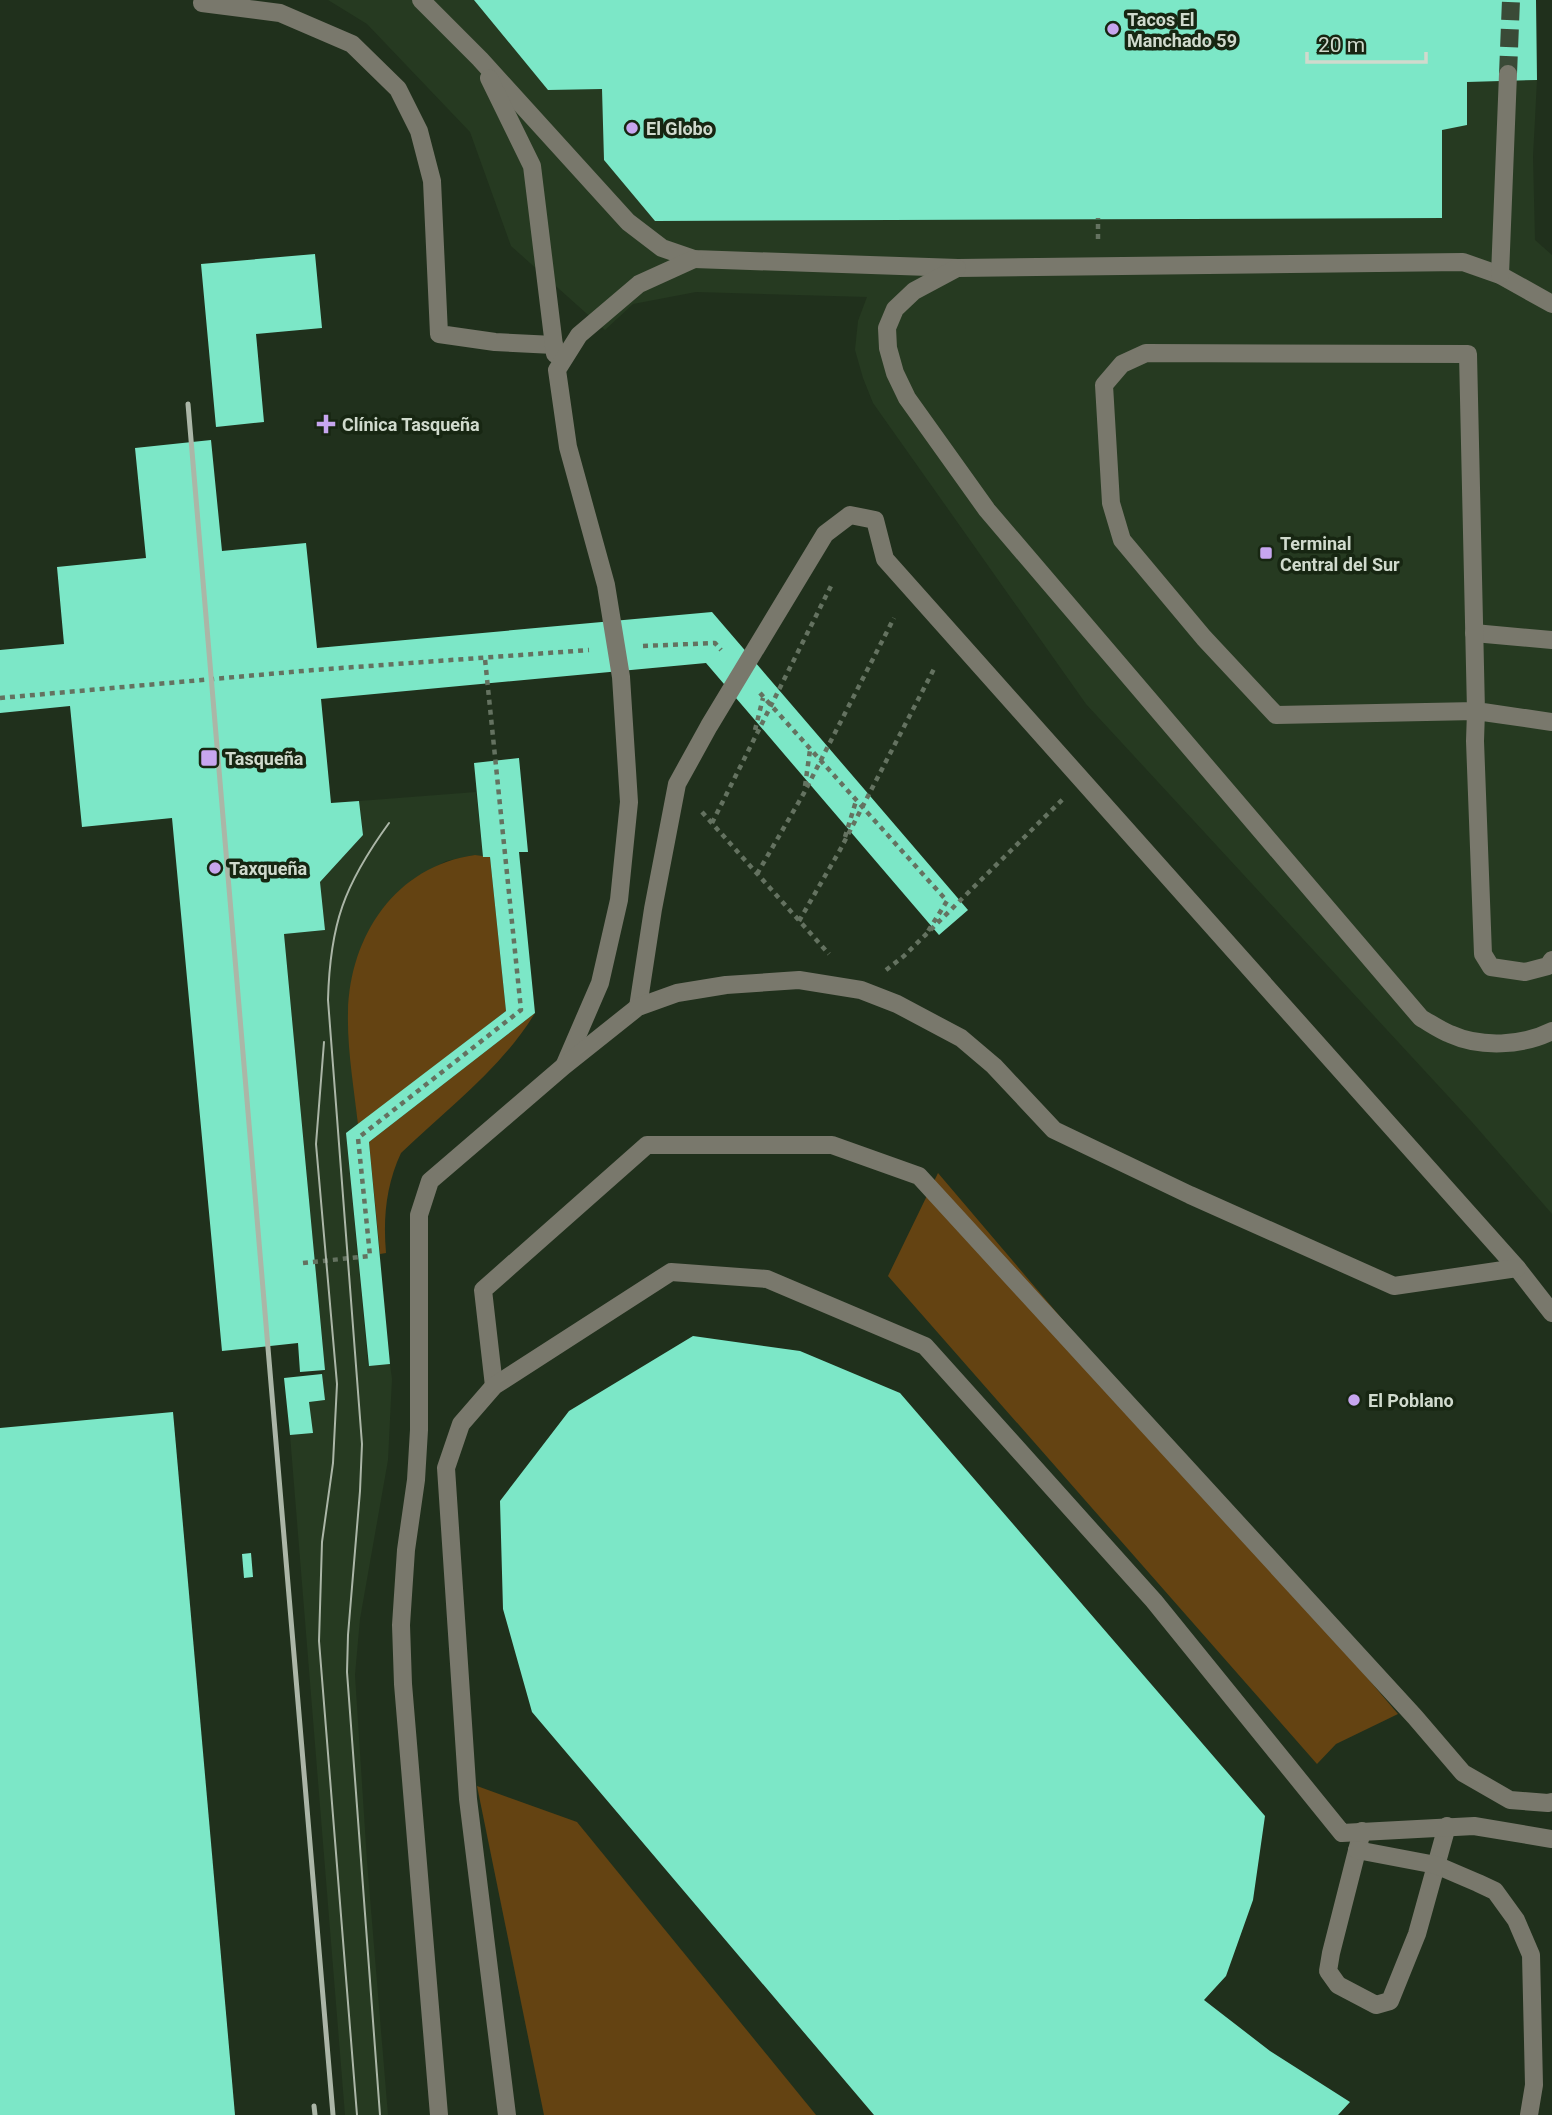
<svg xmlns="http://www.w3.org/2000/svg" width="1552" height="2115" viewBox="0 0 1552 2115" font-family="Roboto,sans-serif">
  <rect width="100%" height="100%" fill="#20301c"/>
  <!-- built -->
  <g fill="#263a21">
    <path d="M 328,0 L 1536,0 L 1537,80 L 1533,157 L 1535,240 L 1552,255 L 1552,1214 L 1472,1122 L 1086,704 L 873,403 L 863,378 L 855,350 L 858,321 L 867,297 L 696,292 L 633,304 L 605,330 L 511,246 L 470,132 L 367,24 Z"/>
    <path d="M 476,792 L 483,857 L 475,855 L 446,861 L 412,880 L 394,896 L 384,907 L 363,942 L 354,969 L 349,998 L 349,1030 L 358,1125 L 346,1134 L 368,1365 L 390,1364 L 392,1379 L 388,1460 L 360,1619 L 355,1675 L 367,1861 L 388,2115 L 345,2115 L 290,1435 L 312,1433 L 309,1402 L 325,1400 L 322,1374 L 325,1370 L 284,934 L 325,930 L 320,882 L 363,835 L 359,801 Z"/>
  </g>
  <!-- green -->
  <g fill="#644312">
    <path d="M 475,855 L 490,857 L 506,1011 L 358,1125 C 354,1088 347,1049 348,1012 C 350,935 396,866 475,855 Z"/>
    <path d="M 535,1013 C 501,1069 447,1109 401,1153 C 386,1185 383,1218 386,1253 L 380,1254 L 369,1142 Z"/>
    <path d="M 938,1173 L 1398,1714 L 1336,1744 L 1317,1764 L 888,1276 Z"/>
    <path d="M 477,1786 L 577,1822 L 816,2115 L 544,2115 Z"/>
  </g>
  <!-- building -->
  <g fill="#7ce7c7">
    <path d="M 474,0 L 1536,0 L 1537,80 L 1467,82 L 1467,125 L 1442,130 L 1442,218 L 655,221 L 604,160 L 602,89 L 548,90 Z"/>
    <path d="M 315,254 L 322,328 L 256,334 L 264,422 L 216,427 L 201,264 Z"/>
    <path d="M 211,440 L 222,551 L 306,543 L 317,648 L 712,612 L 968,910 L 939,935 L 706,663 L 321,699 L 331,803 L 359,801 L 363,835 L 320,882 L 325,930 L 284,934 L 325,1370 L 300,1372 L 298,1343 L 222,1351 L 172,818 L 82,827 L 70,706 L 0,713 L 0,650 L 64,644 L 57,567 L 146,558 L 135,448 Z"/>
    <path d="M 519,758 L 528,852 L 519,852 L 535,1013 L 369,1142 L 390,1364 L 369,1366 L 346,1133 L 506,1011 L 490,857 L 483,857 L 474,763 Z"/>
    <path d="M 693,1336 L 800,1351 L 900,1393 L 1265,1816 L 1253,1900 L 1226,1976 L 1204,2000 L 1270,2051 L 1350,2102 L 1338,2115 L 874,2115 L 532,1712 L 503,1609 L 500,1501 L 569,1411 Z"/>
    <path d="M 322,1374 L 325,1400 L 309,1402 L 313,1433 L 290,1435 L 284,1378 Z"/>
    <path d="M 173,1412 L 235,2115 L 0,2115 L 0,1428 Z"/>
    <path d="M 251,1553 L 253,1577 L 244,1578 L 242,1554 Z"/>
  </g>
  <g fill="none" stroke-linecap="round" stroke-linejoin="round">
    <!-- minor-tunnel -->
    <path stroke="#3a4a37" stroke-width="18" stroke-dasharray="18 9" stroke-linecap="butt" d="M 1508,74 L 1511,0"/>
    <!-- path -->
    <g stroke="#647260" stroke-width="4.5" stroke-dasharray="5 5" stroke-linecap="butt">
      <path d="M 1098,239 L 1098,218"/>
      <path d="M 643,646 L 715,643 L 721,650"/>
      <path d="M 760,693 L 947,901 L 925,936"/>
      <path d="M 0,698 L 314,670 L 589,650"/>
      <path d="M 755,730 L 763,698"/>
      <path d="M 805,786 L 810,750"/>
      <path d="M 702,812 L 829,954"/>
      <path d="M 712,823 L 831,586"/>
      <path d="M 845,837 L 856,801"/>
      <path d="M 757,874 L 804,793 L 894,618"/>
      <path d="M 799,921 L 840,850 L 935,667"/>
      <path d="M 886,970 L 904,956 L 1063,799"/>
      <path d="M 303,1263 L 370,1256 L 358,1138 L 521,1010 L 485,659"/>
    </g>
    <!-- minor -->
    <g stroke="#79786c" stroke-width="18">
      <path d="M 421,0 L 480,59 L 628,222 L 662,248 L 694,259 L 958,268 L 1463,262 L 1500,275 L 1552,304"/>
      <path d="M 202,3 L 280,13 L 352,44 L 398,89 L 419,131 L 432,181 L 439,334 L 495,342 L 554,345"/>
      <path d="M 489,78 L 532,166 L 555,354"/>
      <path d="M 957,268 L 914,291 L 895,309 L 887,328 L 888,348 L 895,373 L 907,398 L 987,510 L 1421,1018 C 1430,1023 1440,1030 1450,1034 C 1481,1048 1522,1046 1552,1031"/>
      <path d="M 1500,275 L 1508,74"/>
      <path d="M 1474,633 L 1552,640"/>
      <path d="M 1552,722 L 1476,711 L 1276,715 L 1204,638 L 1122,540 L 1111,503 L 1104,385 L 1122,364 L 1146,353 L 1468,354 L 1476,711 L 1475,741 L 1483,954 L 1491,967 L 1525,972 L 1548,966 L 1552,960"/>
      <path d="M 638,1007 L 653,909 L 677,784 L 709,726 L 825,534 L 850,515 L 875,520 L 885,559 L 1517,1268 L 1552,1313"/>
      <path d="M 565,1064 L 600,983 L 619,900 L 629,802 L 621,677 L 606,585 L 568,447 L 557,370 L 579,335 L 639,284 L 694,259"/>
      <path d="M 494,1386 L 483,1290 L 647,1145 L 832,1145 L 919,1176 L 1415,1717 L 1463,1773 L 1510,1800 L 1548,1803 L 1552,1802"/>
      <path d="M 1362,1831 L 1331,1953 L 1328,1971 L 1338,1985 L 1376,2005 L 1390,2001 L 1417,1934 L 1447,1826"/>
      <path d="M 1357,1850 L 1436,1865 L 1478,1883 L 1495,1891 L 1516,1920 L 1531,1955 L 1534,2085 L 1529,2115"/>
      <path d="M 439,2115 L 403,1684 L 401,1625 L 406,1550 L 416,1480 L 419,1430 L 419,1215 L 430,1181 L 564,1066 L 638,1007 L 677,993 L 726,985 L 799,980 L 861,990 L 897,1004 L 961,1038 L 994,1066 L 1054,1130 L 1190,1195 L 1394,1286 L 1517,1268"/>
      <path d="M 507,2115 L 468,1799 L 446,1468 L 461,1424 L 494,1386 L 671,1272 L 767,1279 L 925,1346 L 1154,1601 L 1342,1833 L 1474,1826 L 1552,1839"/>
    </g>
    <!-- tram -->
    <g stroke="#abb6a7" stroke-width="2">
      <path d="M 324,1042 L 316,1144 L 337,1384 L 333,1463 L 322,1542 L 319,1641 L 357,2115"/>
      <path d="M 380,2115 L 347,1672 L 348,1635 L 360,1491 L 362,1444 L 328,1000 C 330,924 344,885 389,823"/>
    </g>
    <!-- rail -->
    <g stroke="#abb6a7" stroke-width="5">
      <path d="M 188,404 L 333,2115"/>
      <path d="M 314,2106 L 315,2115"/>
    </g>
  </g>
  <!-- markers -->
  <g fill="#c7a6ef" stroke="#172612" stroke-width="2.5">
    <circle cx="1113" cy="29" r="7"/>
    <circle cx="632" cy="128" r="7"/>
    <path d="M322.5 413.5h7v7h7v7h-7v7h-7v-7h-7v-7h7z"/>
    <rect x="1259" y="546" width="14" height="14" rx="3.5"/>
    <rect x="200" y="749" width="18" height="18" rx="3.5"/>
    <circle cx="215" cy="868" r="7"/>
    <circle cx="1354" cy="1400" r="7"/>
  </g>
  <g text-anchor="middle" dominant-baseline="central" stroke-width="7" stroke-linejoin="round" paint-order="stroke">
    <!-- poi labels -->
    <g font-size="18" font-weight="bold" fill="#d0dacd" stroke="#172612" text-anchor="start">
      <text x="1127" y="19">Tacos El<tspan x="1127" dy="21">Manchado 59</tspan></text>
      <text x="646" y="128">El Globo</text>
      <text x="342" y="424">Clínica Tasqueña</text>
      <text x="1280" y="543">Terminal<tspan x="1280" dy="21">Central del Sur</tspan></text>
      <text x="225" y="758">Tasqueña</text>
      <text x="229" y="868">Taxqueña</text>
      <text x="1368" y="1400">El Poblano</text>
    </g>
  </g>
  <!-- scale -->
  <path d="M1307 52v10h119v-10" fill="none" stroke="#d0dacd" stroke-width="3.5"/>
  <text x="1318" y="52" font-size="21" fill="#d0dacd" stroke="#172612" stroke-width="5" paint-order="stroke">20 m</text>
</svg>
